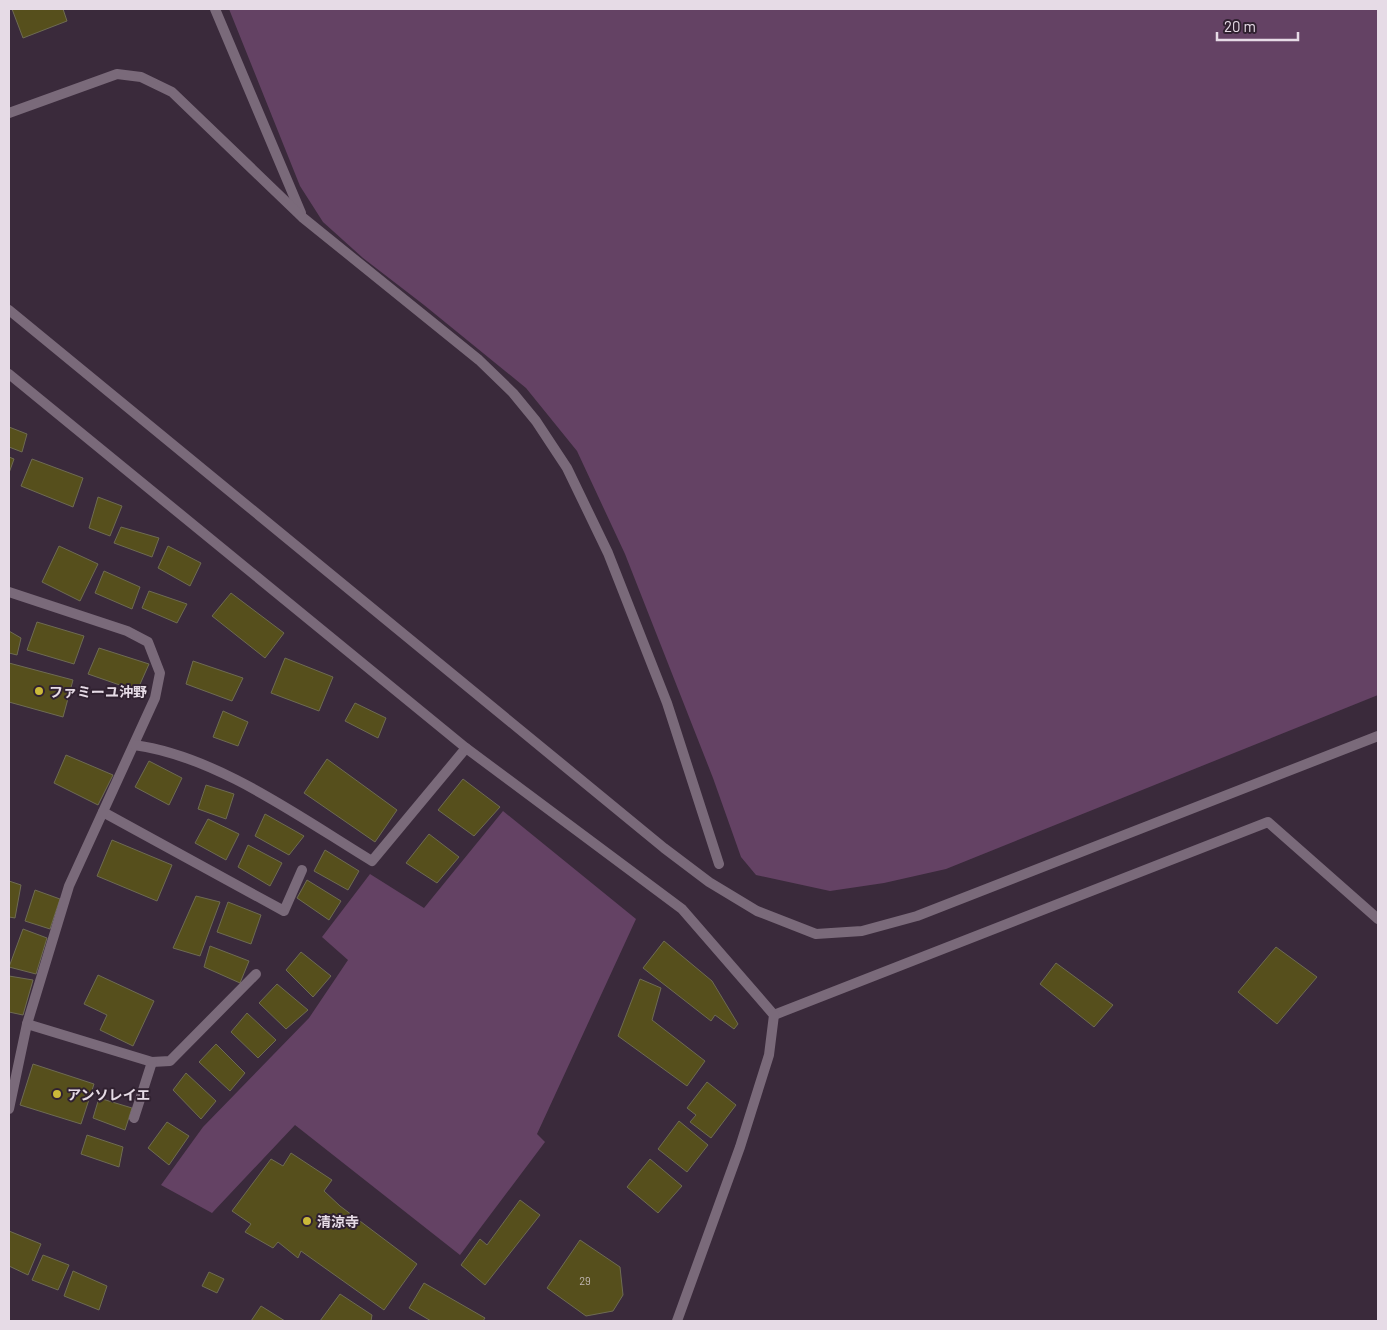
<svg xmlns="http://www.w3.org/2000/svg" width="1387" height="1330" viewBox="0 0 1387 1330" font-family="Barlow,'Noto Sans JP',sans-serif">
  <rect width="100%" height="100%" fill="#3a2a3b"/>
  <!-- green -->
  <g fill="#644264">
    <path d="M 229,9 L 1378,9 L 1378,695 L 946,869 L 884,883 L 830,891 L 756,875 L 741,857 L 713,778 L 625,554 L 577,451 L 526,388 L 424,305 L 363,258 L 323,222 L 300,186 Z"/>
    <path d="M 503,811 L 636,919 L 537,1134 L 545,1142 L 460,1255 L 295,1125 L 212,1213 L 161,1185 L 203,1127 L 309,1018 L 348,960 L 322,937 L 370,874 L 424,908 Z"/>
  </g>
  <!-- building -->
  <g fill="#564f1c" stroke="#6e6b53">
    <path d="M 12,9 L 63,9 L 67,21 L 23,38 Z"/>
    <path d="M 9,427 L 27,434 L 22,452 L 9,447 Z"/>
    <path d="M 9,457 L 14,459 L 9,473 Z"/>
    <path d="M 32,459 L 83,478 L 73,507 L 21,486 Z"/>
    <path d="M 98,497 L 122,506 L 110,536 L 89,528 Z"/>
    <path d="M 121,527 L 159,538 L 152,557 L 114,543 Z"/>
    <path d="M 59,546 L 98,564 L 80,601 L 42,582 Z"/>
    <path d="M 168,546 L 201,563 L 190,586 L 158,568 Z"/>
    <path d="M 104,571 L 140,587 L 132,609 L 95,593 Z"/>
    <path d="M 149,591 L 187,604 L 177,623 L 142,608 Z"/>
    <path d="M 231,593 L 284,633 L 265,658 L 212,616 Z"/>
    <path d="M 37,622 L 84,636 L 74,664 L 27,650 Z"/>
    <path d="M 9,631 L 21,638 L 17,655 L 9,653 Z"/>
    <path d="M 99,648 L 149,664 L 137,691 L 88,674 Z"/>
    <path d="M 285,658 L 333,677 L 319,711 L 271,693 Z"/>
    <path d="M 193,661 L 243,678 L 232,701 L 186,684 Z"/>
    <path d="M 9,663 L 73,680 L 63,717 L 9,702 Z"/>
    <path d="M 355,703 L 386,718 L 378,738 L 345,721 Z"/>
    <path d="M 223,711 L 248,722 L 238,746 L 213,737 Z"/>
    <path d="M 66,755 L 113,775 L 98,805 L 54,783 Z"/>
    <path d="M 327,759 L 397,810 L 375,842 L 304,793 Z"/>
    <path d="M 149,761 L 182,778 L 169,805 L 135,787 Z"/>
    <path d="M 463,779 L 500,807 L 474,836 L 438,810 Z"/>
    <path d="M 206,785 L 234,794 L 226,819 L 198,809 Z"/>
    <path d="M 265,814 L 304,836 L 289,855 L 255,836 Z"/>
    <path d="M 208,819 L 239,834 L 226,860 L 195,843 Z"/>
    <path d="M 429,834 L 459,857 L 437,883 L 406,863 Z"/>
    <path d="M 112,840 L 172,865 L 157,901 L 97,876 Z"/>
    <path d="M 248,845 L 282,863 L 270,886 L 238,867 Z"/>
    <path d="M 325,850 L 359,871 L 348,890 L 314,871 Z"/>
    <path d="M 307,880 L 341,901 L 329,920 L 297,898 Z"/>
    <path d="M 9,881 L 21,885 L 15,918 L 9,917 Z"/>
    <path d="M 35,890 L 60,899 L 50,929 L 25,921 Z"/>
    <path d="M 196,896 L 220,902 L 200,956 L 173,948 Z"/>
    <path d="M 228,902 L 261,915 L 251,944 L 217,932 Z"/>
    <path d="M 23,929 L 47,938 L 36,974 L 9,967 Z"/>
    <path d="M 664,941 L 712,981 L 738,1024 L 734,1029 L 715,1015 L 711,1021 L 643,968 Z"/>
    <path d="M 210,946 L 249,961 L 240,983 L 204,967 Z"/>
    <path d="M 1276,947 L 1317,977 L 1277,1024 L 1238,992 Z"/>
    <path d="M 301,952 L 331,976 L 313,997 L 286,970 Z"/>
    <path d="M 1056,963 L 1113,1005 L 1094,1027 L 1040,984 Z"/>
    <path d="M 98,975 L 154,1001 L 133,1046 L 100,1030 L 107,1015 L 84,1004 Z"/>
    <path d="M 9,976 L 33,980 L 23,1015 L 9,1012 Z"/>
    <path d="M 640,979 L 661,988 L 652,1020 L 705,1061 L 687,1086 L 618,1036 Z"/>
    <path d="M 277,984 L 308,1010 L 286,1029 L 259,1003 Z"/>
    <path d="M 247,1013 L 276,1040 L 258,1058 L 231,1032 Z"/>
    <path d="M 216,1044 L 245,1073 L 230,1091 L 199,1062 Z"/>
    <path d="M 33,1064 L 94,1084 L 81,1124 L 20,1105 Z"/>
    <path d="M 186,1073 L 216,1101 L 201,1119 L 173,1090 Z"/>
    <path d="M 707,1082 L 736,1105 L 711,1138 L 690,1122 L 696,1115 L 687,1108 Z"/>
    <path d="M 99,1098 L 132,1108 L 125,1130 L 93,1118 Z"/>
    <path d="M 679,1121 L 708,1145 L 687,1172 L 658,1149 Z"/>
    <path d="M 167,1122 L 189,1136 L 169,1165 L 148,1148 Z"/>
    <path d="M 87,1135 L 123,1147 L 119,1167 L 81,1154 Z"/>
    <path d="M 291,1153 L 332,1180 L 324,1191 L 340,1206 L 417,1264 L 384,1310 L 301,1251 L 298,1258 L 278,1242 L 273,1248 L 245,1232 L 251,1224 L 232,1211 L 271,1159 L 283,1166 Z"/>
    <path d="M 650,1159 L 682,1186 L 658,1213 L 627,1187 Z"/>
    <path d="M 520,1200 L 540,1215 L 485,1285 L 461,1265 L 480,1239 L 487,1245 Z"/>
    <path d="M 9,1231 L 41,1244 L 28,1275 L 9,1266 Z"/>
    <path d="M 580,1240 L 620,1267 L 623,1295 L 613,1311 L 586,1316 L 547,1288 Z"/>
    <path d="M 43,1255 L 69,1265 L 58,1290 L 32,1280 Z"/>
    <path d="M 73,1271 L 107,1286 L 99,1310 L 64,1296 Z"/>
    <path d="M 209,1272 L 224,1279 L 217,1293 L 202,1286 Z"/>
    <path d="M 424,1283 L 485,1318 L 483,1321 L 431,1321 L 409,1308 Z"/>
    <path d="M 340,1294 L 372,1315 L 371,1321 L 320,1321 Z"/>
    <path d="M 261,1306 L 285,1321 L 251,1321 Z"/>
  </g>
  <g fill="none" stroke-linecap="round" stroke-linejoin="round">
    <!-- service -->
    <g stroke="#7a6a7a" stroke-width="10">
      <path d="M 215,9 L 301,213"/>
      <path d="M 9,113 L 117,74 L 141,77 L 172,92 L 302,217 L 479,360 L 513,393 L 536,421 L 567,468 L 608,553 L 667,703 L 719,864"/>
      <path d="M 9,310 L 664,848 L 709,882 L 757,911 L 816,934 L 862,931 L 917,916 L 1378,736"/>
      <path d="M 103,812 L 284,911 L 302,870"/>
    </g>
    <!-- minor -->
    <g stroke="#7a6a7a" stroke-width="10">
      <path d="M 9,592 L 127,631 L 148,642 L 160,673 L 155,698 L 69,886 L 27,1024 L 9,1109"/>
      <path d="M 134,745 C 217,756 301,818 372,861 L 466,748"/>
      <path d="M 774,1015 L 1268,822 L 1378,919"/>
      <path d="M 27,1024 L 152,1062 L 170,1061 L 256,974"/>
      <path d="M 134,1118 L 152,1062"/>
    </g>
    <!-- tertiary -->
    <path stroke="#7a6a7a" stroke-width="10" d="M 9,374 L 466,748 L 682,909 L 774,1015 L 769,1055 L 740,1147 L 677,1321"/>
  </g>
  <!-- markers -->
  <g fill="#cbb939" stroke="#302130" stroke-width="2">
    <circle cx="39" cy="691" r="5"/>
    <circle cx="57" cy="1094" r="5"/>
    <circle cx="307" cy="1221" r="5"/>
  </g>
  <g text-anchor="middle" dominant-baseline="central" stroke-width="4" stroke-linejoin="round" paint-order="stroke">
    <!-- number labels -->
    <g font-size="11" fill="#c2b8b4">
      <text x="585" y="1280">29</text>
    </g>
    <!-- poi labels -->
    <g font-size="14" font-weight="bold" fill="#e6dbe6" stroke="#302130" text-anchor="start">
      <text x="49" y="691">ファミーユ沖野</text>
      <text x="67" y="1094">アンソレイエ</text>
      <text x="317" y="1221">清涼寺</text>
    </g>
  </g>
  <!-- border -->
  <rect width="1387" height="1330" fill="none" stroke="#e6dbe6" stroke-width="20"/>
  <!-- scale -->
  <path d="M1217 32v8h81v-8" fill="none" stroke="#e6dbe6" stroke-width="2.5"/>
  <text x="1224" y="32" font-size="15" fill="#e6dbe6" stroke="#302130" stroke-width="4" paint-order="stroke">20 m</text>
</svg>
